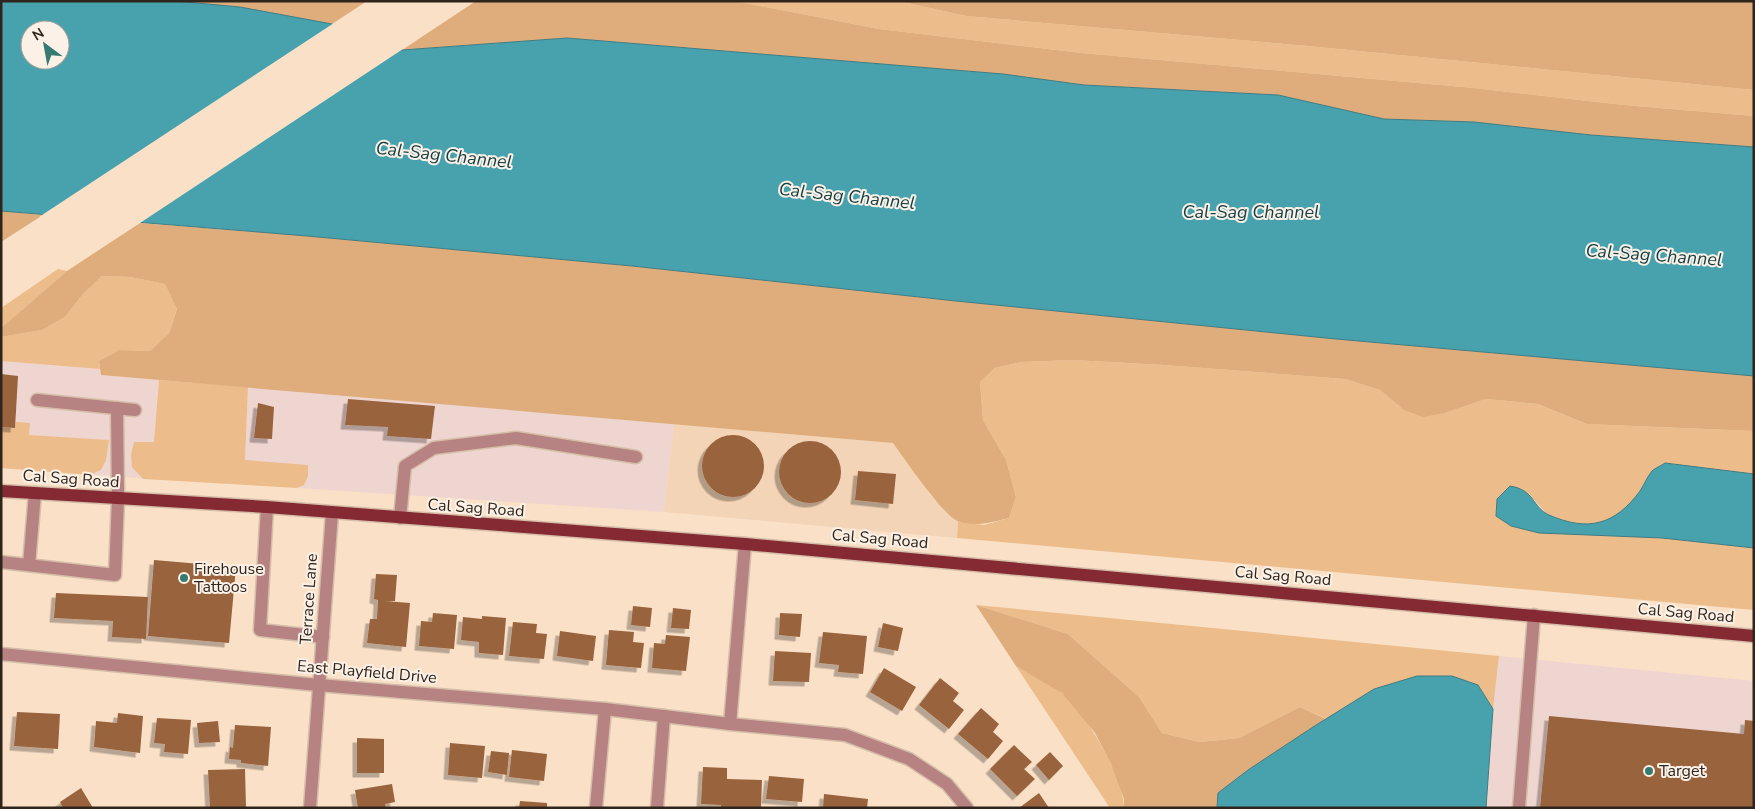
<svg xmlns="http://www.w3.org/2000/svg" width="1755" height="809" viewBox="0 0 1755 809" font-family="'Nunito Sans',sans-serif">
  <defs>
    <filter id="shadow"><feDropShadow dx="-4.5" dy="4.5" stdDeviation="0" flood-color="#0004"/></filter>
  </defs>
  <rect width="100%" height="100%" fill="#fae0c7"/>
  <!-- commercial -->
  <g fill="#efd5d0">
    <path d="M 1,361 L 100,369 L 101,375 L 159,380 L 151,479 L 1,468 Z"/>
    <path d="M 248,387 L 674,424 L 664,512 L 297,488 L 304,485 L 245,460 Z"/>
    <path d="M 1499,656 L 1754,681 L 1754,808 L 1486,808 L 1493,709 Z"/>
  </g>
  <!-- built -->
  <path fill="#f3d4b6" d="M 674,424 L 893,443 L 931,496 L 958,522 L 957,538 L 664,512 Z"/>
  <!-- green -->
  <g fill="#ecbc8b">
    <path d="M 735,1 L 898,1 L 966,16 L 1308,46 L 1754,90 L 1754,116 L 1624,105 L 1474,88 L 1082,53 L 879,29 Z"/>
    <path d="M 58,269 L 67,271 L 1,328 L 1,308 Z"/>
    <path d="M 102,276 L 130,277 L 165,284 L 177,308 L 169,333 L 150,351 L 119,350 L 99,361 L 100,369 L 1,361 L 1,337 L 42,330 L 65,317 L 83,294 Z"/>
    <path d="M 1073,360 L 1164,365 L 1345,379 L 1380,390 L 1404,410 L 1445,413 L 1486,399 L 1538,404 L 1587,424 L 1754,431 L 1754,474 L 1665,463 L 1652,472 L 1641,490 L 1626,509 L 1607,522 L 1581,524 L 1564,521 L 1546,513 L 1529,494 L 1496,515 L 1754,548 L 1754,610 L 957,538 L 958,522 L 984,525 L 1009,518 L 1016,497 L 1006,460 L 983,420 L 980,382 L 995,368 L 1021,362 Z"/>
    <path d="M 159,380 L 248,387 L 245,460 L 308,465 L 308,476 L 304,485 L 297,488 L 143,479 L 132,467 L 131,455 L 134,442 L 154,442 Z"/>
    <path d="M 16,422 L 30,423 L 29,435 L 109,440 L 106,460 L 101,470 L 90,475 L 1,468 L 1,427 L 15,428 Z"/>
    <path d="M 976,605 L 1499,656 L 1493,709 L 1478,685 L 1374,689 L 1327,719 L 1300,707 L 1239,738 L 1199,742 L 1162,733 L 1139,697 L 1068,634 Z"/>
    <path d="M 1016,666 C 1029,674 1053,684 1063,694 C 1087,716 1123,775 1124,808 L 1110,808 Z"/>
  </g>
  <!-- forest -->
  <g fill="#dead7b">
    <path d="M 175,1 L 367,1 L 332,24 L 240,7 Z"/>
    <path d="M 476,1 L 735,1 L 879,29 L 1082,53 L 1474,88 L 1624,105 L 1754,116 L 1754,147 L 1591,135 L 1474,122 L 1384,119 L 1278,95 L 1084,85 L 1003,74 L 567,38 L 402,50 Z"/>
    <path d="M 898,1 L 1754,1 L 1754,90 L 1308,46 L 966,16 Z"/>
    <path d="M 1,211 L 43,215 L 1,242 Z"/>
    <path d="M 140,223 L 307,236 L 632,266 L 956,301 L 1336,339 L 1754,376 L 1754,431 L 1587,424 L 1538,404 L 1486,399 L 1445,413 L 1423,417 L 1404,410 L 1380,390 L 1345,379 L 1164,365 L 1073,360 L 1021,362 L 995,368 L 980,382 L 983,420 L 1006,460 L 1016,497 L 1009,518 C 992,522 977,527 960,522 C 945,519 904,458 893,443 L 101,375 L 99,361 L 119,350 L 150,351 L 169,333 L 177,309 L 165,284 L 130,277 L 102,276 L 83,294 L 65,317 L 42,330 L 1,337 L 1,328 L 67,271 Z"/>
    <path d="M 976,605 L 1068,634 L 1139,697 L 1162,733 L 1199,742 L 1239,738 L 1300,707 L 1326,719 L 1248,770 L 1218,793 L 1217,808 L 1124,808 L 1124,799 L 1111,764 L 1095,733 L 1062,693 L 1016,666 Z"/>
  </g>
  <!-- water -->
  <g fill="#47a2ae" stroke="#407c82" fill-rule="evenodd">
    <path d="M 1,1 L 175,1 L 240,7 L 332,24 L 402,50 L 567,38 L 1003,74 L 1084,85 L 1278,95 L 1384,119 L 1474,122 L 1591,135 L 1754,147 L 1754,376 L 1336,339 L 956,301 L 632,266 L 307,236 L 1,211 ZM 30,30 L 60,30 L 60,60 L 30,60 Z"/>
    <path d="M 1665,463 L 1754,474 L 1754,548 L 1662,538 L 1539,533 L 1511,526 L 1496,516 L 1497,499 L 1510,486 C 1535,490 1532,507 1549,515 C 1588,532 1615,525 1640,491 C 1644,485 1647,477 1652,471 C 1655,468 1661,466 1665,463 Z"/>
    <path d="M 1417,676 L 1452,676 L 1478,685 L 1493,709 L 1486,808 L 1217,808 L 1218,793 L 1248,770 L 1313,727 L 1374,689 Z"/>
  </g>
  <!-- pier -->
  <path fill="#fae0c7" d="M 334,23 L 402,47 L 406,47 L 137,225 L 39,217 Z"/>
  <!-- building -->
  <g fill="#99633e" filter="url(#shadow)">
    <path d="M 1,374 L 18,376 L 15,428 L 1,427 Z"/>
    <path d="M 348,399 L 435,406 L 431,439 L 387,436 L 388,427 L 345,425 Z"/>
    <path d="M 258,403 L 274,407 L 272,439 L 254,438 Z"/>
    <circle cx="733" cy="466" r="31"/>
    <circle cx="810" cy="472" r="31"/>
    <path d="M 858,471 L 896,474 L 893,504 L 855,500 Z"/>
    <path d="M 154,560 L 236,567 L 229,643 L 148,636 Z"/>
    <path d="M 376,574 L 397,575 L 395,601 L 385,601 L 410,603 L 406,647 L 367,643 L 370,619 L 377,619 L 378,600 L 374,599 Z"/>
    <path d="M 56,593 L 148,597 L 146,639 L 112,637 L 113,621 L 54,618 Z"/>
    <path d="M 633,606 L 652,608 L 650,627 L 631,625 Z"/>
    <path d="M 673,608 L 691,610 L 689,629 L 671,628 Z"/>
    <path d="M 433,613 L 457,615 L 454,649 L 419,646 L 421,621 L 432,622 Z"/>
    <path d="M 780,613 L 802,614 L 800,637 L 779,635 Z"/>
    <path d="M 482,616 L 506,618 L 503,655 L 479,653 L 479,642 L 461,640 L 463,617 L 482,619 Z"/>
    <path d="M 513,622 L 537,624 L 536,633 L 547,634 L 544,659 L 509,656 Z"/>
    <path d="M 883,623 L 903,628 L 898,651 L 878,647 Z"/>
    <path d="M 609,630 L 634,632 L 633,642 L 644,643 L 641,668 L 606,665 Z"/>
    <path d="M 560,631 L 596,636 L 593,661 L 557,656 Z"/>
    <path d="M 823,632 L 867,636 L 863,674 L 838,672 L 839,665 L 819,663 Z"/>
    <path d="M 666,635 L 690,637 L 686,671 L 652,668 L 654,643 L 665,644 Z"/>
    <path d="M 775,651 L 811,653 L 809,682 L 773,681 Z"/>
    <path d="M 884,668 L 916,687 L 902,711 L 870,692 Z"/>
    <path d="M 940,678 L 959,693 L 953,701 L 964,710 L 949,729 L 919,705 Z"/>
    <path d="M 981,708 L 999,724 L 993,732 L 1003,741 L 988,759 L 958,734 Z"/>
    <path d="M 17,712 L 60,714 L 58,749 L 14,746 Z"/>
    <path d="M 118,713 L 143,716 L 140,753 L 94,747 L 96,721 L 117,723 Z"/>
    <path d="M 1549,716 L 1744,734 L 1745,720 L 1754,721 L 1754,808 L 1540,808 Z"/>
    <path d="M 157,718 L 191,720 L 188,754 L 164,752 L 165,744 L 154,743 Z"/>
    <path d="M 218,721 L 220,742 L 199,743 L 197,723 Z"/>
    <path d="M 235,725 L 271,727 L 268,766 L 241,763 L 241,760 L 229,759 L 230,747 L 233,748 Z"/>
    <path d="M 357,738 L 384,739 L 384,773 L 357,773 Z"/>
    <path d="M 450,743 L 485,746 L 482,778 L 448,775 Z"/>
    <path d="M 1014,745 L 1032,762 L 1024,769 L 1035,779 L 1017,796 L 990,769 Z"/>
    <path d="M 512,750 L 547,754 L 544,781 L 509,777 Z"/>
    <path d="M 491,751 L 509,753 L 507,775 L 488,772 Z"/>
    <path d="M 1050,752 L 1063,766 L 1049,780 L 1036,765 Z"/>
    <path d="M 703,767 L 727,768 L 727,779 L 762,780 L 761,808 L 721,808 L 721,805 L 701,804 Z"/>
    <path d="M 245,769 L 246,808 L 210,808 L 208,770 Z"/>
    <path d="M 769,776 L 804,779 L 802,802 L 766,799 Z"/>
    <path d="M 392,784 L 395,802 L 385,804 L 386,808 L 358,808 L 355,790 Z"/>
    <path d="M 81,788 L 93,808 L 63,808 L 60,802 Z"/>
    <path d="M 1039,793 L 1049,808 L 1019,808 Z"/>
    <path d="M 824,794 L 868,799 L 867,808 L 823,808 Z"/>
    <path d="M 520,801 L 547,803 L 547,808 L 519,808 Z"/>
  </g>
  <g fill="none" stroke-linecap="round" stroke-linejoin="round">
    <defs>
      <g id="minor">
        <path d="M 37,400 L 135,410"/>
        <path d="M 267,507 L 260,630 L 323,637"/>
        <path d="M 400,518 L 405,466 L 434,448 L 516,438 L 636,457"/>
        <path d="M 1,562 L 115,575 L 118,498 L 117,408"/>
        <path d="M 29,565 L 35,493"/>
        <path d="M 1,654 L 318,685 L 605,709 L 730,724 L 845,735 L 909,759 L 947,784 L 967,808"/>
        <path d="M 730,724 L 745,544"/>
        <path d="M 310,808 L 332,513"/>
        <path d="M 596,808 L 605,709"/>
        <path d="M 657,808 L 664,716"/>
        <path d="M 1519,808 L 1534,615"/>
      </g>
      <path id="major" d="M 1,491 L 267,507 L 745,544 L 1754,636"/>
    </defs>
    <!-- minor casing -->
    <use href="#minor" stroke="#d5bea8" stroke-width="15"/>
    <!-- major casing -->
    <use href="#major" stroke="#d5bea8" stroke-width="15"/>
    <!-- minor -->
    <use href="#minor" stroke="#b78282" stroke-width="12"/>
    <!-- major -->
    <use href="#major" stroke="#852a32" stroke-width="12"/>
  </g>
  <!-- markers -->
  <g fill="#357b71" stroke="#fbf1e7" stroke-width="2">
    <circle cx="184" cy="578" r="5"/>
    <circle cx="1649" cy="771" r="5"/>
  </g>
  <g text-anchor="middle" dominant-baseline="central" stroke-width="4" stroke-linejoin="round" paint-order="stroke">
    <!-- street labels -->
    <g font-size="16" fill="#2f251c" stroke="#fbf1e7">
      <text transform="translate(71 479) rotate(4)">Cal Sag Road</text>
      <text transform="translate(476 508) rotate(4)">Cal Sag Road</text>
      <text transform="translate(880 539) rotate(5)">Cal Sag Road</text>
      <text transform="translate(1283 576) rotate(5)">Cal Sag Road</text>
      <text transform="translate(309 599) rotate(-86)">Terrace Lane</text>
      <text transform="translate(1686 613) rotate(5)">Cal Sag Road</text>
      <text transform="translate(367 672) rotate(5)">East Playfield Drive</text>
    </g>
    <!-- poi labels -->
    <g font-size="16" fill="#2f251c" stroke="#fbf1e7" text-anchor="start">
      <text x="194" y="569">Firehouse<tspan x="194" dy="18">Tattoos</tspan></text>
      <text x="1659" y="771">Target</text>
    </g>
    <!-- water labels -->
    <g font-size="18" font-style="italic" fill="#133e43" stroke="#fbf1e7">
      <text transform="translate(444 155) rotate(6)">Cal-Sag Channel</text>
      <text transform="translate(847 196) rotate(6)">Cal-Sag Channel</text>
      <text x="1251" y="212">Cal-Sag Channel</text>
      <text transform="translate(1654 255) rotate(4)">Cal-Sag Channel</text>
    </g>
  </g>
  <!-- border -->
  <rect width="1755" height="809" fill="none" stroke="#2f251c" stroke-width="5"/>
  <!-- north arrow -->
  <g transform="translate(45 45) rotate(328)"><circle r="24" fill="#fbf1e7" stroke="#a99f96"/>
  <path d="M0-4L9 19L0 12L-9 19Z" fill="#357b71"/>
  <text y="-8" font-size="14" font-weight="bold" text-anchor="middle" fill="#2f251c">N</text>
  </g>
</svg>
